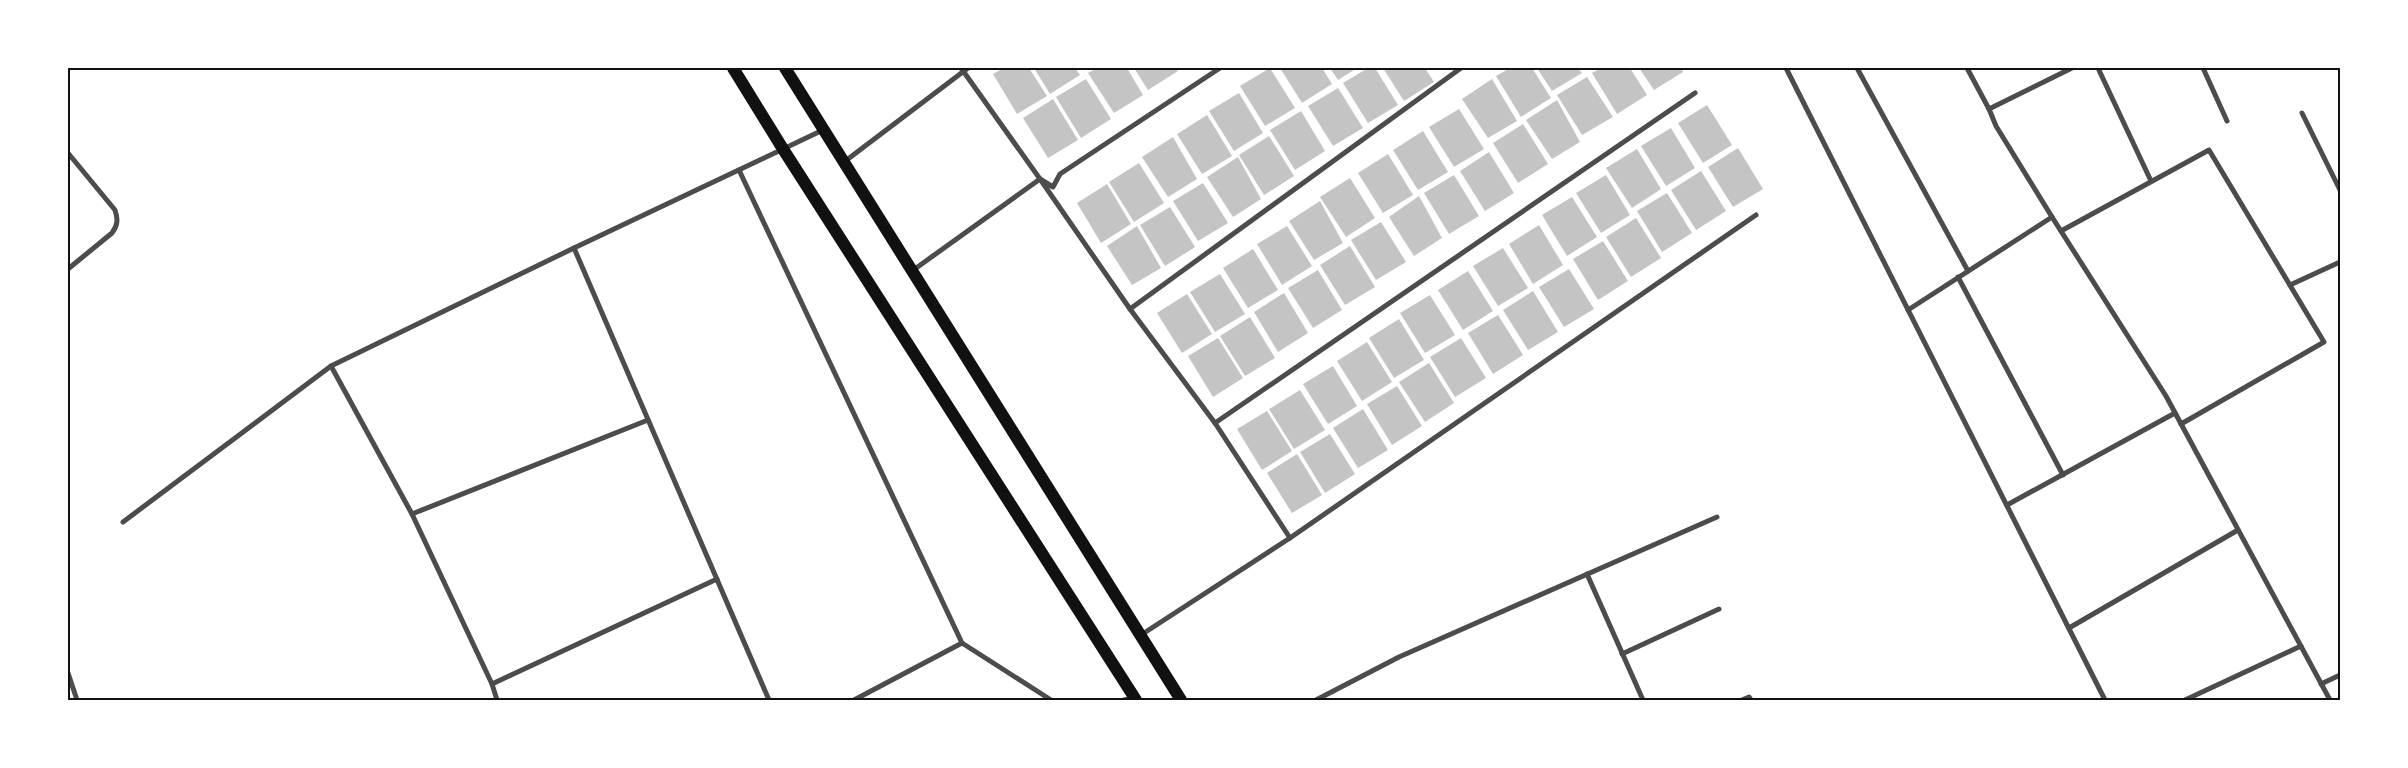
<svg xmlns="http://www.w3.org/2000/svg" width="2408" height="768" viewBox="0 0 2408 768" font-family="Manrope,sans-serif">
  <rect width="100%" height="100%" fill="#fff"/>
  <!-- building -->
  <g fill="#c4c4c4">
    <path d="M 1004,68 L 1029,68 L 1047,96 L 1017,114 L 993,74 Z"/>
    <path d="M 1034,68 L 1075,68 L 1080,75 L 1050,94 Z"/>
    <path d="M 1097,68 L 1127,68 L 1143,95 L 1114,113 L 1088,73 Z"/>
    <path d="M 1134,68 L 1176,68 L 1178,71 L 1148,90 Z"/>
    <path d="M 1270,68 L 1295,108 L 1265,126 L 1240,86 Z"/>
    <path d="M 1280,68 L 1322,68 L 1332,84 L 1302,103 Z"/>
    <path d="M 1330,68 L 1357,68 L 1338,80 Z"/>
    <path d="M 1368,68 L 1375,68 L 1398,105 L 1368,123 L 1343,83 Z"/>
    <path d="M 1383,68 L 1425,68 L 1434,82 L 1404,101 Z"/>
    <path d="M 1510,68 L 1532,68 L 1551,98 L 1521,117 L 1496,76 Z"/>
    <path d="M 1537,68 L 1578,68 L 1582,73 L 1552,91 Z"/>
    <path d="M 1601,68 L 1630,68 L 1647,95 L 1617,114 L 1592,73 Z"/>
    <path d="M 1639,68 L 1681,68 L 1683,72 L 1654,90 Z"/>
    <path d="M 1587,77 L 1613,117 L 1582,135 L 1557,95 Z"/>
    <path d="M 1086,79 L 1111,119 L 1081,138 L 1056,97 Z"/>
    <path d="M 1492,79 L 1517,121 L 1488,138 L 1462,99 Z"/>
    <path d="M 1338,88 L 1363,128 L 1333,146 L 1308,106 Z"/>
    <path d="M 1239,93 L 1263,133 L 1234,151 L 1209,111 Z"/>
    <path d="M 1053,99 L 1078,140 L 1048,158 L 1023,118 Z"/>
    <path d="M 1557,100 L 1580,142 L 1552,159 L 1526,120 Z"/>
    <path d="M 1707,105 L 1732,145 L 1703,163 L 1678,123 Z"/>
    <path d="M 1459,109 L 1484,149 L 1454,167 L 1429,127 Z"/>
    <path d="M 1301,111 L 1325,151 L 1295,170 L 1270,130 Z"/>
    <path d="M 1207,115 L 1232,156 L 1202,174 L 1177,134 Z"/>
    <path d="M 1523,124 L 1548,164 L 1518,183 L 1493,143 Z"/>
    <path d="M 1671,128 L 1695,168 L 1666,186 L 1641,146 Z"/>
    <path d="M 1423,131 L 1448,172 L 1418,190 L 1393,150 Z"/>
    <path d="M 1269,136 L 1294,176 L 1264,195 L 1239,155 Z"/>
    <path d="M 1173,137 L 1197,179 L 1168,197 L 1142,157 Z"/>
    <path d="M 1738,148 L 1763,189 L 1733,207 L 1708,167 Z"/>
    <path d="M 1637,149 L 1661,189 L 1632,208 L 1606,168 Z"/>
    <path d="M 1489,152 L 1514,193 L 1485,211 L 1460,171 Z"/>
    <path d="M 1388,154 L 1413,195 L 1383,213 L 1358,173 Z"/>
    <path d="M 1238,157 L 1261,199 L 1233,217 L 1207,177 Z"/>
    <path d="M 1139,163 L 1164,203 L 1134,222 L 1109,182 Z"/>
    <path d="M 1701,171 L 1726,211 L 1696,230 L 1671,190 Z"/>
    <path d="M 1454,175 L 1479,216 L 1449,234 L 1424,193 Z"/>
    <path d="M 1606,175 L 1630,215 L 1601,233 L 1576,193 Z"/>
    <path d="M 1350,178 L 1375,218 L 1346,237 L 1320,197 Z"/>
    <path d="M 1203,183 L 1228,223 L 1198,241 L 1173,201 Z"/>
    <path d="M 1107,184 L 1131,224 L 1101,243 L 1077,203 Z"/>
    <path d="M 1667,193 L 1692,233 L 1662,252 L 1637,211 Z"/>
    <path d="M 1419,196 L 1442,238 L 1414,256 L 1389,217 Z"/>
    <path d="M 1572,197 L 1597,237 L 1567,256 L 1542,215 Z"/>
    <path d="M 1320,201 L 1343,243 L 1314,260 L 1289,221 Z"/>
    <path d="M 1170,207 L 1195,247 L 1165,266 L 1140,225 Z"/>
    <path d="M 1636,218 L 1661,258 L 1631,277 L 1606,237 Z"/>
    <path d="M 1381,222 L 1406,262 L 1376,280 L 1351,240 Z"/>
    <path d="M 1539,225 L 1563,265 L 1533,284 L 1509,244 Z"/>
    <path d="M 1137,226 L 1161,268 L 1132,285 L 1107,246 Z"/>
    <path d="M 1287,226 L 1312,266 L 1282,285 L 1257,244 Z"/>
    <path d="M 1603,241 L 1628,281 L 1598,300 L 1573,259 Z"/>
    <path d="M 1350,246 L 1375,287 L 1345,305 L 1320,265 Z"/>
    <path d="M 1503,248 L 1528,288 L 1498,306 L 1473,266 Z"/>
    <path d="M 1253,249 L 1278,290 L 1248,308 L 1223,268 Z"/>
    <path d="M 1569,269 L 1594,309 L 1564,327 L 1539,287 Z"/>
    <path d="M 1318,270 L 1342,310 L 1313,328 L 1288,288 Z"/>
    <path d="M 1468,271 L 1493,311 L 1463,330 L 1438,290 Z"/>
    <path d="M 1220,274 L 1245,314 L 1215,332 L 1190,292 Z"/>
    <path d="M 1533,291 L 1558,332 L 1528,350 L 1503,310 Z"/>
    <path d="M 1284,293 L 1308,333 L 1278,352 L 1254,312 Z"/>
    <path d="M 1187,294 L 1212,334 L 1182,353 L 1157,313 Z"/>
    <path d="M 1430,295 L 1455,335 L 1425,353 L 1400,313 Z"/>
    <path d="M 1498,315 L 1523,355 L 1493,374 L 1468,333 Z"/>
    <path d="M 1250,317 L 1275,358 L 1245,376 L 1220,336 Z"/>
    <path d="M 1399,319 L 1424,360 L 1394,378 L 1369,338 Z"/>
    <path d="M 1218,338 L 1243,378 L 1213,397 L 1188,356 Z"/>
    <path d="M 1461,338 L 1486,378 L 1455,397 L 1430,357 Z"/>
    <path d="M 1367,342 L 1392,382 L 1362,401 L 1337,361 Z"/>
    <path d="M 1429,363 L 1454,403 L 1425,422 L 1399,382 Z"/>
    <path d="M 1333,366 L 1357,406 L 1328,424 L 1303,384 Z"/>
    <path d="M 1397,386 L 1422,426 L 1392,445 L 1367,404 Z"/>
    <path d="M 1300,390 L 1325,430 L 1294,449 L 1269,409 Z"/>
    <path d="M 1363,409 L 1388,450 L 1358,468 L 1333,428 Z"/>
    <path d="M 1267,411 L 1292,451 L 1262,470 L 1237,429 Z"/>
    <path d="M 1330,434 L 1355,474 L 1325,493 L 1300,452 Z"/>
    <path d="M 1297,454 L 1322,495 L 1292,513 L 1267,473 Z"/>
  </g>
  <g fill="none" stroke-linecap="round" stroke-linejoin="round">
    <!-- minor -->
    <g stroke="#4c4c4c" stroke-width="5">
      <path d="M 1220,68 L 1060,174 L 1053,187 L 1040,179 L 1130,309 L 1215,423 L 1290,538"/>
      <path d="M 1786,68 L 2105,700"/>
      <path d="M 1857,68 L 1968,271"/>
      <path d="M 1967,68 L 1989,109"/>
      <path d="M 2072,68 L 1989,109 L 1996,126 L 2052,217 L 2166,396 L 2330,700"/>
      <path d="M 2098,68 L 2151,181"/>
      <path d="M 2203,68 L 2227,121"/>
      <path d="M 2302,113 L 2340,190"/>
      <path d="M 68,153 L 115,210 C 118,219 118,225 112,233 L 68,269"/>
      <path d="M 844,162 L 968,68"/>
      <path d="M 739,170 L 962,643"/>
      <path d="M 2061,231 L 2209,150 L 2324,342 L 2181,424"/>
      <path d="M 912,271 L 1040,179 L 961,68"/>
      <path d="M 1958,277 L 2063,475"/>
      <path d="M 2290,285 L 2340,262"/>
      <path d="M 1130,309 L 1461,68"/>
      <path d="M 1908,310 L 2052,217"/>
      <path d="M 331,366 L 412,514 L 492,684 L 497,700"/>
      <path d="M 1215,423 L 1695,93"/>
      <path d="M 2007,505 L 2175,413"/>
      <path d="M 412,514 L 648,420"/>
      <path d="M 123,522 L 331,366 L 574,248"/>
      <path d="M 1587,574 L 1643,700"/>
      <path d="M 2069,628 L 2238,530"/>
      <path d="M 1141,635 L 1290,538 L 1756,215"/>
      <path d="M 1622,654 L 1719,609"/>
      <path d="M 68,673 L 77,700"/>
      <path d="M 492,684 L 717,579"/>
      <path d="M 2321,684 L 2340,675"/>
      <path d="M 769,700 L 574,248 L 823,130"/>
      <path d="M 854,700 L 962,643 L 1051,700"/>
      <path d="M 1124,700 L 1134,698"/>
      <path d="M 1316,700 L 1399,657 L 1717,517"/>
      <path d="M 1742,700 L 1749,697 L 1751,700"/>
      <path d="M 2185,700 L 2301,646"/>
    </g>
    <!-- primary -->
    <g stroke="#111" stroke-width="12">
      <path d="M 733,68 L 783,149 L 1136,700"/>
      <path d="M 785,68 L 1181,700"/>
    </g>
  </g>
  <!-- border -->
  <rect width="2408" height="768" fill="none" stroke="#ffffff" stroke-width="138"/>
  <rect x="69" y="69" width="2270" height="630" fill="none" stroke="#111" stroke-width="2"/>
</svg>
